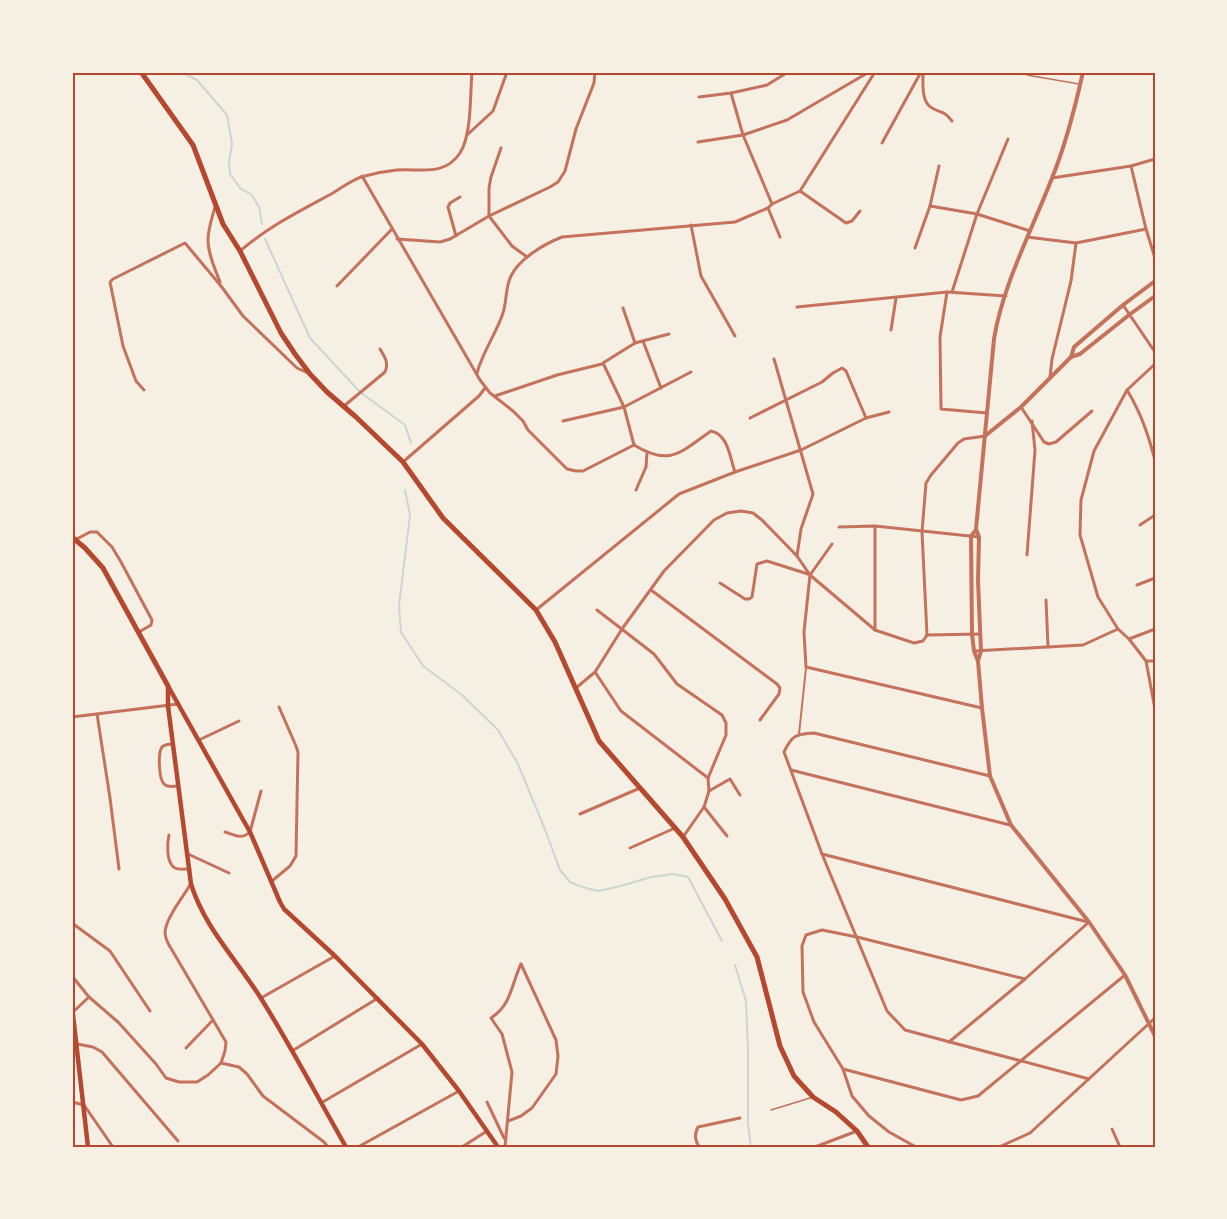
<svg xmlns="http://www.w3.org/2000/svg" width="1227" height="1219" viewBox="0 0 1227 1219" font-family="Lora,serif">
  <rect width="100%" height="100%" fill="#f6efe4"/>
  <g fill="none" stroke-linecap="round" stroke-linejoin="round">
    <!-- stream -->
    <g stroke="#c9d6d2" stroke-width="2">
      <path d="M 181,72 L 197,80 L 227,115 L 232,144 L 229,162 L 230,174 L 240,188 L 252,195 L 259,207 L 262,224"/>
      <path d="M 265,239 L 310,338 L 360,392 L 405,425 L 411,443"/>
      <path d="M 405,490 L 410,515 L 399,606 L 401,632 L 423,666 L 462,695 L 498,730 L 518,764 L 546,832 L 560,870 L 570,882 L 582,887 L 598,891 L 617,887 L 651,877 L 673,874 L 688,877 L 722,941"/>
      <path d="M 735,965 L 746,1001 L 748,1049 L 748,1124 L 751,1147"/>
    </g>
    <!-- service -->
    <g stroke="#c5725c" stroke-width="1.5">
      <path d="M 1027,75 L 1079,84"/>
      <path d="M 771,1110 L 810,1098"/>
    </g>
    <!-- pedestrian -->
    <path stroke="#c5725c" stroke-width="2" d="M 799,734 L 806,668"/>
    <!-- minor -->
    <g stroke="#c5725c" stroke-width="3">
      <path d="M 923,72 C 923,83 921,102 932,108 C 943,114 943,110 952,121"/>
      <path d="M 731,93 L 743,135 L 772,204"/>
      <path d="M 699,97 L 731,93 L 767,85 L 788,72"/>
      <path d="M 467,135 L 493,111 L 507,72"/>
      <path d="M 698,142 L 743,135 L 787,120 L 869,72"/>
      <path d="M 882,143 L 921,72"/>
      <path d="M 501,148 L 491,177 L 489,188 L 489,216 L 512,246 L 527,257"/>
      <path d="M 1131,166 L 1146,229 L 1155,258"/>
      <path d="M 362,176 L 480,380 L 490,393 L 513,411 L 523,421 L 528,430 L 567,469 L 576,471 L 583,471 L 634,445"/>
      <path d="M 1052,178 L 1131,166 L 1155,159"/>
      <path d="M 800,191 L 846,223 L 852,221 L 860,211"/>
      <path d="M 930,206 L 977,214 L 1030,231"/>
      <path d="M 215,207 C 212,218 208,229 208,240 C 208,254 215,269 220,282"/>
      <path d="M 768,208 L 780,237"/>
      <path d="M 691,225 L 701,276 L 735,336"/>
      <path d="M 456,236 L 448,207 L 450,203 L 460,197"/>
      <path d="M 1027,237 L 1076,243 L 1146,229"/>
      <path d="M 397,239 L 440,242 L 450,239 L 489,216 L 550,187 L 558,182 L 565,171 L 576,129 L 594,83 L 595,72"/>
      <path d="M 915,248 L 930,206 L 939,166"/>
      <path d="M 240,251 C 269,226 300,211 333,193 C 343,187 354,178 365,176 C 376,173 387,171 397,170 C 420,168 444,177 460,153 C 472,134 470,94 472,72"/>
      <path d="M 337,286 L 392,229"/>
      <path d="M 947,292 L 940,337 L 941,409 L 987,413"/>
      <path d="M 952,292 L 977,214 L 1008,139"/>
      <path d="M 1123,305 L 1155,352"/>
      <path d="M 797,307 L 947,292 L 1006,296"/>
      <path d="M 623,308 L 635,343"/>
      <path d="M 891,330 L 896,298"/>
      <path d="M 643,341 L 661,388"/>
      <path d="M 774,359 L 813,494 L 801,529 L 797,556"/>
      <path d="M 1155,364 L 1127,390 L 1094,451 L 1081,500 L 1080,535 L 1098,597 L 1118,629 L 1129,639 L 1146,661 L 1155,709"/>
      <path d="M 477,373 C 483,351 496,334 503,313 C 507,301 505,288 511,276 C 519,259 544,244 562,237 L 735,222 L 768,208 L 772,204 L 800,191 L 875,72"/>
      <path d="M 1050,377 L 1052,359 L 1071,281 L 1076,243"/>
      <path d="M 144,390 L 136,381 L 123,346 L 110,282 L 113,279 L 185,243 L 221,286 L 243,316 L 297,368 L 308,373"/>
      <path d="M 1127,390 C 1141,413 1148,434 1155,460"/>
      <path d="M 495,396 L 557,375 L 602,364"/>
      <path d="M 344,406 L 385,372 C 389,363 385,357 380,349"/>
      <path d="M 1021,407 L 1044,442 L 1049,444 L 1056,442 L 1092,411"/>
      <path d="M 750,418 L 822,382 L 833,373 L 842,368 L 846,371 L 866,418"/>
      <path d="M 563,421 L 624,407 L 691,372"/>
      <path d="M 634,445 L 624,407 L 603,363 L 635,343 L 669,334"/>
      <path d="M 634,445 C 670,467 681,452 711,431 C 728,434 730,458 735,472"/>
      <path d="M 403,462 L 479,396 L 485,388"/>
      <path d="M 636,490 L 646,467 L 647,453"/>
      <path d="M 1140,525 L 1155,515"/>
      <path d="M 839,527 L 875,526 L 979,537"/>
      <path d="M 875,527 L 875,630"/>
      <path d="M 75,540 L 90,532 L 97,532 L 112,547 L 121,562 L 152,620 L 151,625 L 139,632"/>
      <path d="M 832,544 L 810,575 L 804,632 L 806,667 L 982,708"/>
      <path d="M 1027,555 L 1035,450 L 1032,421"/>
      <path d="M 720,583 L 745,599 L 749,599 L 752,597 L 757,564 L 767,561 L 808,574"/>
      <path d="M 1137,585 L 1155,578"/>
      <path d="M 651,590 L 777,684 L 780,688 L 779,694 L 760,720"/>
      <path d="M 1046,600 L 1048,647"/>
      <path d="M 536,610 L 679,494 L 735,472 L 801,450 L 866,418 L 889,412"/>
      <path d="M 597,610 L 654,654 L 677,684 L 722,715 L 726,723 L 726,735 L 708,778 L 709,791 L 704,807 L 683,837"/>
      <path d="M 927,635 L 922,532 L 926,483 L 931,475 L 958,443 L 964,439 L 985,436"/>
      <path d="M 927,635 L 980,634"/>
      <path d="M 1129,639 L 1155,629"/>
      <path d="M 974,651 L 1083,645 L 1118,629"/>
      <path d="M 1146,661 L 1155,661"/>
      <path d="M 595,672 L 621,711 L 708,778"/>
      <path d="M 576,688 L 595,672 L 622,629 L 664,571 L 714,520 L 727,513 L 741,511 L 753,513 L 762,520 L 797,556 L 810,575 L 875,630 L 914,643 L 923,641 L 927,635"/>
      <path d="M 97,714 L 110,798 L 119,869"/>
      <path d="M 72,717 L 178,704"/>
      <path d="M 199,740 L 239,721"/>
      <path d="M 173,744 C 171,744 165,745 163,746 C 157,751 159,779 164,784 C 168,788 173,786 178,786"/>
      <path d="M 791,770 L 1010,825"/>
      <path d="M 990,776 L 814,733 C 796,734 792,735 784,752 L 822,854 L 887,1011 L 905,1030 L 1089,1079"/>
      <path d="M 709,791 L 730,779 L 740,795"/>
      <path d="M 704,807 L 727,836"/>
      <path d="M 580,814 L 640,788"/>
      <path d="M 225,832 C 235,835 241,840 250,832 L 261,791"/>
      <path d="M 169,835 C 167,843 166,863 175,868 C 179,870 185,869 190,869"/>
      <path d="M 630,848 L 675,828"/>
      <path d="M 188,854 L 229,873"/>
      <path d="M 822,854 L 1088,922"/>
      <path d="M 272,881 L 290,866 L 296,856 L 298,752 L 296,746 L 279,707"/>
      <path d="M 72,923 L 110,951 L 150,1011"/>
      <path d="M 72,976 L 89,997 L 118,1022 L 156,1064 L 166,1078 L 179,1082 L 197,1082 L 208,1075 L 221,1063 L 225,1051 L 226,1042 L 172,950 C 168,944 165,939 165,932 C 166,918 183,897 190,885"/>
      <path d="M 261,998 L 335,956"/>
      <path d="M 73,1012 L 89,997"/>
      <path d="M 949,1042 L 1025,979 L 1089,922"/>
      <path d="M 72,1043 L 93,1047 L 102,1052 L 178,1141"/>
      <path d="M 186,1048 L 213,1020"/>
      <path d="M 292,1051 L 378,998"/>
      <path d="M 221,1063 L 239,1067 L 247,1074 L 263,1096 L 324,1142 L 328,1147"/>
      <path d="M 843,1069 L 961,1100 L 978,1096 L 1125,975"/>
      <path d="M 72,1102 L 84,1105 L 113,1147"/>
      <path d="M 487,1102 L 504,1138"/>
      <path d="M 321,1103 L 422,1044"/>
      <path d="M 508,1121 L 521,1116 L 532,1108 L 556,1074 L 558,1056 L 556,1040 L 521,964"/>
      <path d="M 1112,1129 L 1120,1147"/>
      <path d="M 358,1147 L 459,1091"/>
      <path d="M 462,1147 L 487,1131"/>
      <path d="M 505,1147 L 512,1072 L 502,1034 L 491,1018 C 512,1004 511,985 521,964"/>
      <path d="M 699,1147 C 695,1140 694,1135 698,1127 L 740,1118"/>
      <path d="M 815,1147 L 857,1131"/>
      <path d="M 916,1147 L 889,1132 L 869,1116 L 852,1096 L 843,1069 L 814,1022 L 803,992 L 802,946 L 806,935 L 822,930 L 857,937 L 1025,979"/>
      <path d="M 999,1147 L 1030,1133 L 1155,1018"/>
    </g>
    <!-- tertiary -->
    <g stroke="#c5725c" stroke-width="4">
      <path d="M 1071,357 L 1074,347 L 1123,305 L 1155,281"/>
      <path d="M 985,436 L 1021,407 L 1071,357 L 1080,354 L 1129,315 L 1155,296"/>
      <path d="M 976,530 L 971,536 L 972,634 L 974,651 L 978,661 L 982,708 L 990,776 L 1011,825 L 1089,922 L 1125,975 L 1155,1036"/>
      <path d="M 978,661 L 981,651 L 978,581 L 979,537 L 976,529 L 994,339 C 1003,284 1032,230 1052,178 C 1066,144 1075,108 1083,72"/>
    </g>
    <!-- secondary -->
    <g stroke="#b5482f" stroke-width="4.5">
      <path d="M 168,686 L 250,832 L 280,902 L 284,909 L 335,956 L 422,1044 L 459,1091 L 498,1147"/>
      <path d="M 168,687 L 168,706 L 191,884 C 205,929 238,961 262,1000 C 292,1048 318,1098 346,1147"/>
      <path d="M 72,1006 L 88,1147"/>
    </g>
    <!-- primary -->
    <g stroke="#b5482f" stroke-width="5">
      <path d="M 141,72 L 193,145 L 223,224 L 240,251 L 281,333 L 295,354 L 310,374 L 327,392 L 356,417 L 403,462 L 443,518 L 536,610 L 555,642 L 599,741 L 683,837 L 725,899 L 757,957 L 780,1046 L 794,1076 L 813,1097 L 836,1112 L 857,1131 L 868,1147"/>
      <path d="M 72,537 L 85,548 L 103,568 L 168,686"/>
    </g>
  </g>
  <!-- border -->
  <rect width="1227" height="1219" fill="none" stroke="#f6efe4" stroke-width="147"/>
  <rect x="74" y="74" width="1080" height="1072" fill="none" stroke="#b5482f" stroke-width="2"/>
</svg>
